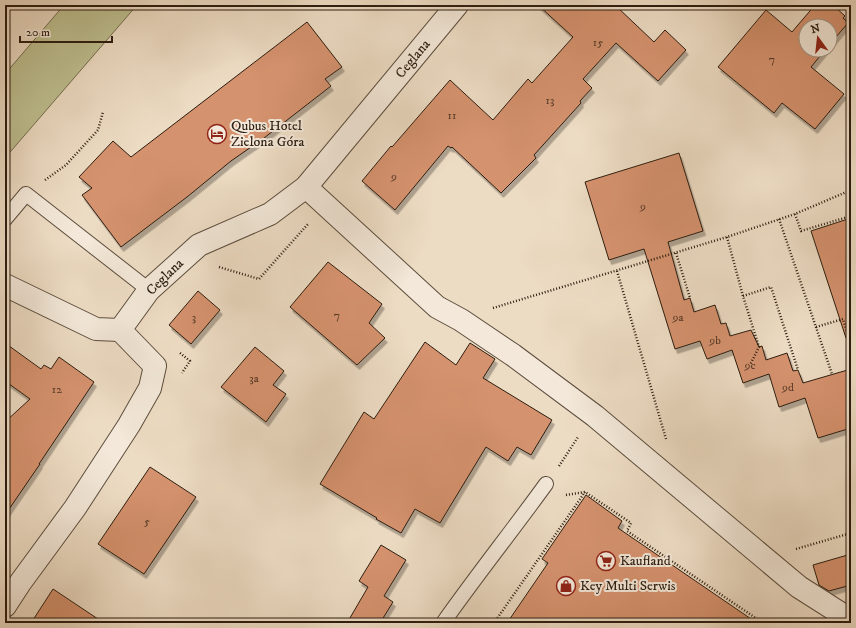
<svg xmlns="http://www.w3.org/2000/svg" width="856" height="628" viewBox="0 0 856 628" font-family="'IM FELL DW Pica',serif">
  <defs>
    <filter id="shadow"><feDropShadow dx="2.5" dy="4.5" stdDeviation="0" flood-color="#0004"/></filter>
  </defs>
  <rect width="100%" height="100%" fill="#eddcc4"/>
  <filter id="stains"><feTurbulence type="fractalNoise" baseFrequency=".005" numOctaves="4"/><feColorMatrix values="0 0 0 0 .2 0 0 0 0 .09 0 0 0 0 .02 0 0 0 .5 -.17"/></filter>
  <radialGradient id="worn" r=".72"><stop offset=".6" stop-color="#630" stop-opacity="0"/><stop offset="1" stop-color="#630" stop-opacity=".3"/></radialGradient>
  <!-- green -->
  <path fill="#bebf90" stroke="#756e50" d="M 64,5 L 137,5 L 5,158 L 5,74 Z"/>
  <!-- building -->
  <g fill="#d5926e" stroke="#2c1d10" filter="url(#shadow)">
    <path d="M 538,5 L 615,5 L 654,42 L 665,30 L 686,50 L 658,81 L 616,43 L 583,79 L 592,88 L 580,101 L 581,103 L 534,155 L 536,158 L 501,193 L 452,147 L 451,148 L 448,146 L 395,210 L 362,181 L 391,146 L 392,147 L 450,80 L 493,120 L 528,79 L 532,83 L 573,37 Z"/>
    <path d="M 815,5 L 833,5 L 845,16 L 843,18 L 848,23 L 830,44 L 830,26 L 806,26 L 806,50 L 825,50 L 811,67 L 844,94 L 815,129 L 782,103 L 774,113 L 718,67 L 766,10 L 792,32 Z"/>
    <path d="M 307,22 L 342,67 L 325,79 L 331,86 L 264,138 L 231,161 L 187,197 L 121,247 L 82,195 L 92,188 L 79,177 L 113,141 L 131,157 Z"/>
    <path d="M 679,153 L 703,231 L 668,242 L 684,300 L 690,298 L 694,312 L 715,305 L 721,324 L 726,323 L 730,336 L 751,330 L 759,347 L 762,346 L 766,360 L 787,353 L 793,371 L 798,370 L 803,383 L 851,369 L 851,428 L 818,438 L 805,398 L 779,407 L 769,374 L 743,383 L 732,350 L 707,359 L 700,341 L 675,349 L 644,249 L 609,260 L 585,182 Z"/>
    <path d="M 851,218 L 851,337 L 846,338 L 811,231 Z"/>
    <path d="M 328,262 L 382,304 L 369,323 L 385,338 L 357,365 L 290,307 Z"/>
    <path d="M 198,291 L 220,310 L 191,344 L 169,325 Z"/>
    <path d="M 425,342 L 456,365 L 470,343 L 495,359 L 483,378 L 552,420 L 531,455 L 517,447 L 508,461 L 486,447 L 440,523 L 415,509 L 401,533 L 376,519 L 377,518 L 320,484 L 364,412 L 374,419 Z"/>
    <path d="M 5,343 L 41,369 L 44,365 L 51,369 L 59,357 L 94,382 L 39,464 L 40,464 L 5,515 L 5,422 L 30,399 L 5,381 Z"/>
    <path d="M 255,347 L 284,371 L 273,385 L 286,394 L 266,422 L 221,387 Z"/>
    <path d="M 150,467 L 196,497 L 144,574 L 98,544 Z"/>
    <path d="M 586,495 L 622,521 L 618,528 L 757,623 L 507,623 L 548,563 L 542,559 Z"/>
    <path d="M 381,545 L 406,560 L 384,596 L 393,602 L 380,623 L 347,623 L 368,587 L 359,581 Z"/>
    <path d="M 851,554 L 851,585 L 829,591 L 819,585 L 813,565 Z"/>
    <path d="M 53,589 L 104,623 L 31,623 Z"/>
  </g>
  <g fill="none" stroke-linecap="round" stroke-linejoin="round">
    <defs>
      <g id="lane">
        <path d="M 5,219 L 26,194 L 149,290"/>
        <path d="M 443,623 C 476,576 512,531 546,484"/>
      </g>
      <g id="street">
        <path d="M 306,187 L 437,307 L 461,320 L 513,355 L 595,416 L 799,587 L 851,620"/>
        <path d="M 5,285 L 96,329 L 120,330"/>
        <path d="M 120,330 L 149,290 L 199,245 L 270,214 L 306,187 L 457,5"/>
        <path d="M 5,606 L 20,583 L 75,508 L 129,425 L 150,388 L 155,366 L 120,330"/>
      </g>
    </defs>
    <!-- lane casing -->
    <use href="#lane" stroke="#5c4d3d" stroke-width="16"/>
    <!-- street casing -->
    <use href="#street" stroke="#5c4d3d" stroke-width="24"/>
    <!-- path -->
    <g stroke="#2c1d10" stroke-width="2.5" stroke-dasharray="1 2" stroke-linecap="butt">
      <path d="M 45,180 L 66,165 L 98,130 L 103,112"/>
      <path d="M 795,214 L 801,231 L 851,216"/>
      <path d="M 779,219 L 832,374"/>
      <path d="M 727,237 L 743,296 L 759,347 L 750,365"/>
      <path d="M 676,253 L 690,298"/>
      <path d="M 219,267 L 259,279 L 308,224"/>
      <path d="M 617,271 L 666,439"/>
      <path d="M 743,296 L 771,287 L 798,370"/>
      <path d="M 493,308 L 727,237 L 795,214 L 851,190"/>
      <path d="M 816,327 L 843,319 L 848,335"/>
      <path d="M 180,353 L 190,361 L 182,373"/>
      <path d="M 559,466 L 578,437"/>
      <path d="M 566,495 L 585,492 L 631,523 L 627,531 L 763,623"/>
      <path d="M 796,549 L 851,533"/>
      <path d="M 494,623 L 585,492"/>
    </g>
    <!-- lane -->
    <use href="#lane" stroke="#f3e8d9" stroke-width="14"/>
    <!-- street -->
    <use href="#street" stroke="#f3e8d9" stroke-width="22"/>
  </g>
  <!-- icons -->
  <defs>
    <symbol id="hotel-ring" viewBox="-11 -11 22 22"><circle r="9.5" fill="#f3e8d9" stroke="#8f2418" stroke-width="1.5"/><path d="M-6-4.5h1.5V1H6V5H4.5V3h-9V5H-6ZM-4 0a1.8 1.8 0 1 1 3.6 0ZM.5 0V-2.5h3Q6-2.5 6 0Z" fill="#8f2418"/></symbol>
    <symbol id="supermarket-ring" viewBox="-11 -11 22 22"><circle r="9.5" fill="#f3e8d9" stroke="#8f2418" stroke-width="1.5"/><path d="M-6-5.5h2.5l.6 2H6L4.5 2H-2.5L-4.4-4H-6ZM-1.5 3.2a1.3 1.3 0 1 0 .1 0ZM3 3.2a1.3 1.3 0 1 0 .1 0Z" fill="#8f2418"/></symbol>
    <symbol id="shop-ring" viewBox="-11 -11 22 22"><circle r="9.5" fill="#f3e8d9" stroke="#8f2418" stroke-width="1.5"/><path d="M-5-2.5h2.3a2.7 3.5 0 0 1 5.4 0H5L5.5 6h-11ZM-1.5-2.5h3a1.5 2.3 0 0 0-3 0Z" fill="#8f2418"/></symbol>
  </defs>
  <g fill-rule="evenodd">
    <use href="#hotel-ring" x="206" y="123" width="22" height="22"/>
    <use href="#supermarket-ring" x="595" y="550" width="22" height="22"/>
    <use href="#shop-ring" x="555" y="575" width="22" height="22"/>
  </g>
  <g text-anchor="middle" dominant-baseline="central" stroke-width="4" stroke-linejoin="round" paint-order="stroke">
    <!-- number labels -->
    <g font-size="12" fill="#563a28">
      <text x="598" y="42">15</text>
      <text x="772" y="59">7</text>
      <text x="550" y="100">13</text>
      <text x="452" y="115">11</text>
      <text x="394" y="176">9</text>
      <text x="643" y="206">9</text>
      <text x="337" y="315">7</text>
      <text x="194" y="317">3</text>
      <text x="678" y="317">9a</text>
      <text x="715" y="340">9b</text>
      <text x="750" y="365">9c</text>
      <text x="254" y="378">3a</text>
      <text x="788" y="387">9d</text>
      <text x="57" y="389">12</text>
      <text x="147" y="521">5</text>
    </g>
    <!-- street labels -->
    <g font-size="14" fill="#2c1d10" stroke="#f3e8d9">
      <text transform="translate(413 59) rotate(-50)">Ceglana</text>
      <text transform="translate(165 277) rotate(-44)">Ceglana</text>
    </g>
    <!-- poi labels -->
    <g font-size="14" fill="#2c1d10" stroke="#f3e8d9" text-anchor="start">
      <text x="231" y="126">Qubus Hotel<tspan x="231" dy="16">Zielona Góra</tspan></text>
      <text x="620" y="561">Kaufland</text>
      <text x="580" y="586">Key Multi Serwis</text>
    </g>
  </g>
  <!-- margin -->
  <rect width="856" height="628" fill="none" stroke="#eddcc4" stroke-width="20"/>
  <rect x="6" y="6" width="844" height="616" fill="none" stroke="#2c1d10" stroke-width="2"/>
  <rect x="10" y="10" width="836" height="608" fill="none" stroke="#2c1d10"/>
  <!-- north arrow -->
  <g transform="translate(818 38) rotate(345)"><circle r="19" fill="#f3e8d9" stroke="#a39789"/>
  <path d="M0-3L7 15L0 10L-7 15Z" fill="#8f2418"/>
  <text y="-6" font-size="11" font-weight="bold" text-anchor="middle" fill="#2c1d10">N</text>
  </g>
  <!-- scale -->
  <path d="M20 36v6h92v-6" fill="none" stroke="#2c1d10" stroke-width="2"/>
  <text x="26" y="36" font-size="12" fill="#2c1d10" stroke="#f3e8d9" stroke-width="3" paint-order="stroke">20 m</text>
  <rect width="100%" height="100%" filter="url(#stains)"/>
  <rect width="100%" height="100%" fill="url(#worn)"/>
</svg>
